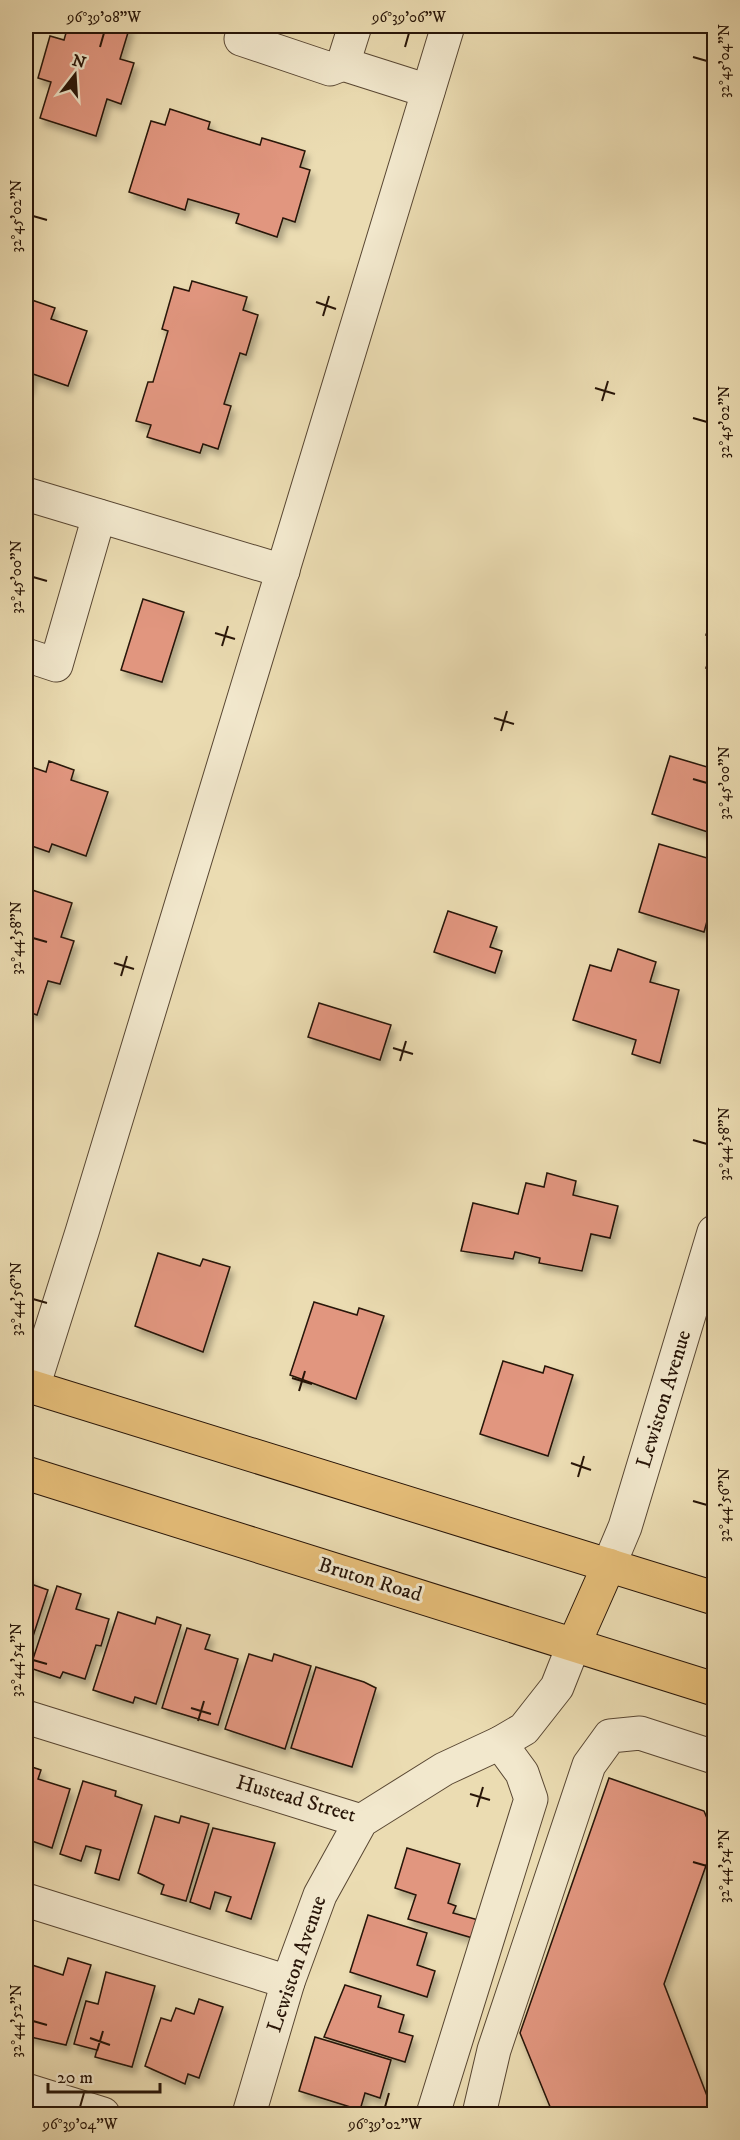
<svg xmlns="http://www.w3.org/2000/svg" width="740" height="2140" viewBox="0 0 740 2140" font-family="'IM FELL DW Pica',serif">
  <defs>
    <filter id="shadow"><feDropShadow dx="3.5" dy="6" stdDeviation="3" flood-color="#0004"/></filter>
  </defs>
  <rect width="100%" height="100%" fill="#ebdcb2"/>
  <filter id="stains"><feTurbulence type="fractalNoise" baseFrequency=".00333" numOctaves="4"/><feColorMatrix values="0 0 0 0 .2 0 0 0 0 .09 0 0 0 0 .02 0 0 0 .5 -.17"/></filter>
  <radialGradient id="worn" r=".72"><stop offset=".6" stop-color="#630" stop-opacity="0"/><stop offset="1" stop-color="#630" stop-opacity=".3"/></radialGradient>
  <!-- building -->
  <g fill="#e1967f" stroke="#271407" stroke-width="1.5" filter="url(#shadow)">
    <path d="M 68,26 L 130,26 L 120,59 L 134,63 L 121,104 L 107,99 L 96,136 L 40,118 L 51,82 L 38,78 L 50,36 L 64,40 Z"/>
    <path d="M 170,109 L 210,122 L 208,129 L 260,145 L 262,138 L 305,151 L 300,167 L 310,170 L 295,222 L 283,218 L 277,237 L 236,223 L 239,214 L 188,199 L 185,210 L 129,192 L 151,121 L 165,125 Z"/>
    <path d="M 192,281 L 247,297 L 243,310 L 258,315 L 246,355 L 240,353 L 224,404 L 231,406 L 218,449 L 203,444 L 200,453 L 147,437 L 151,425 L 136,421 L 148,382 L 153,382 L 168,331 L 162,329 L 174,287 L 189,291 Z"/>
    <path d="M 26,298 L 55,308 L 51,319 L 87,331 L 68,386 L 33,374 L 29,389 L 26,388 Z"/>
    <path d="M 143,599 L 184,612 L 162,682 L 121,670 Z"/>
    <path d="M 714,611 L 714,638 L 706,635 Z"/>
    <path d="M 714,644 L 714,671 L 706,668 Z"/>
    <path d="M 670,756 L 714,769 L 714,834 L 652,814 Z"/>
    <path d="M 49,761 L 74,770 L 71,780 L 108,792 L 86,856 L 52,844 L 49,852 L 26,844 L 26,765 L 46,772 Z"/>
    <path d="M 659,844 L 714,860 L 714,896 L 704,932 L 639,912 Z"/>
    <path d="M 26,888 L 72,903 L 61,937 L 74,941 L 60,984 L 48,981 L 37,1015 L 26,1011 Z"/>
    <path d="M 448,911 L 497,927 L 490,947 L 502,951 L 495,973 L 434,952 Z"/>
    <path d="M 618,949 L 656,962 L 650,982 L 679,990 L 660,1063 L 632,1054 L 636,1040 L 573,1020 L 590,965 L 611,971 Z"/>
    <path d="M 319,1003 L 391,1025 L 380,1060 L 308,1037 Z"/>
    <path d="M 547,1173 L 576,1181 L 573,1195 L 618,1206 L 610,1238 L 591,1234 L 582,1271 L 539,1263 L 540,1258 L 515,1252 L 513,1259 L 461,1251 L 473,1203 L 518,1214 L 526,1183 L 544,1187 Z"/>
    <path d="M 158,1253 L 200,1266 L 203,1259 L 230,1267 L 203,1352 L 135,1326 Z"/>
    <path d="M 314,1302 L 357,1315 L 359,1308 L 384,1316 L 356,1399 L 290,1375 Z"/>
    <path d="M 503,1361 L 543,1373 L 545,1366 L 573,1375 L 548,1456 L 480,1434 Z"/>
    <path d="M 26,1577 L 33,1579 L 31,1584 L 48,1590 L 26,1658 Z"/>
    <path d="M 57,1586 L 81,1594 L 76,1609 L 109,1619 L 101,1646 L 96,1645 L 85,1679 L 63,1672 L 60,1678 L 30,1668 Z"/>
    <path d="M 118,1612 L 155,1624 L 157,1617 L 181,1625 L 156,1704 L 135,1697 L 133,1703 L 93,1690 Z"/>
    <path d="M 187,1628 L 210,1635 L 205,1649 L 238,1659 L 218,1725 L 162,1708 Z"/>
    <path d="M 249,1654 L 272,1661 L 274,1654 L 311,1666 L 285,1749 L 225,1729 Z"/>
    <path d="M 316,1667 L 364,1682 L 376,1688 L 352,1767 L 291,1748 Z"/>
    <path d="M 26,1765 L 41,1770 L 38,1779 L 70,1789 L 52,1848 L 26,1839 Z"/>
    <path d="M 609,1778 L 704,1811 L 714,1835 L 714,1843 L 664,1984 L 714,2114 L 553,2114 L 520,2033 Z"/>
    <path d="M 83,1781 L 116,1791 L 115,1796 L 142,1805 L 119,1880 L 95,1873 L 101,1850 L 86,1846 L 81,1861 L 60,1854 Z"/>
    <path d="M 155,1816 L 179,1823 L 181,1816 L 209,1824 L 186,1901 L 161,1894 L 164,1885 L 138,1873 Z"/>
    <path d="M 213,1828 L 275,1843 L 251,1919 L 226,1911 L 231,1897 L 215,1892 L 210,1909 L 190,1902 Z"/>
    <path d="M 407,1848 L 460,1864 L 448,1903 L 456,1906 L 453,1913 L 482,1921 L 476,1939 L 408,1919 L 416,1895 L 395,1888 Z"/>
    <path d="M 368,1915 L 427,1933 L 417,1965 L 435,1971 L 427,1997 L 350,1972 Z"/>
    <path d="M 68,1958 L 91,1965 L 66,2045 L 26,2036 L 26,1976 L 29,1964 L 63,1975 Z"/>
    <path d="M 106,1972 L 155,1986 L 132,2067 L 95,2057 L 97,2050 L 74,2044 L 86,2001 L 98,2004 Z"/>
    <path d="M 345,1985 L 381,1996 L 378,2007 L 404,2015 L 399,2032 L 413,2036 L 405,2062 L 324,2037 Z"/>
    <path d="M 199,1999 L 223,2007 L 199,2078 L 188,2074 L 185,2084 L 145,2066 L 161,2018 L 171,2021 L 176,2008 L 194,2014 Z"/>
    <path d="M 315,2037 L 391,2060 L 380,2098 L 365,2093 L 360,2110 L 299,2091 Z"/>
  </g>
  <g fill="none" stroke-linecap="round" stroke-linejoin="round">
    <defs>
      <g id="minor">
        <path d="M 246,26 L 241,39 L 330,69 L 343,64 L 428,91"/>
        <path d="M 343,64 L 355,26"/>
        <path d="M 26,494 L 283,571"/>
        <path d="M 26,655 L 56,665 L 99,516"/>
        <path d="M 33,1387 L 82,1232 L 448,26"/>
        <path d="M 609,1565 L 625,1527 L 714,1232"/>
        <path d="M 26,1717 L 361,1821"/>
        <path d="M 26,1900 L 288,1982"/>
        <path d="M 26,2090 L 103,2114"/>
        <path d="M 249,2114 L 288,1982 L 320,1895 L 361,1821 L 444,1769 L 500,1743 L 524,1729 L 557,1687 L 574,1644"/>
        <path d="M 433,2114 L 531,1799 L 522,1773 L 500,1743"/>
        <path d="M 479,2114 L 494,2050 L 589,1765 L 610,1736 L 640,1733 L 714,1757"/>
      </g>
      <g id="major">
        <path d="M 26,1385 L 714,1598"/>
        <path d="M 26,1473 L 714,1689"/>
        <path d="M 574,1644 L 609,1565"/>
      </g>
    </defs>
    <!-- minor casing -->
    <use href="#minor" stroke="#584632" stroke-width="35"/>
    <!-- major casing -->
    <use href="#major" stroke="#271407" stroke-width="35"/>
    <!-- minor -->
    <use href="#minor" stroke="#f2e8cd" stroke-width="33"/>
    <!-- major -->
    <use href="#major" stroke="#e6be79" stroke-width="33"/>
  </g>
  <!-- ticks -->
  <path fill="none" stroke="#271407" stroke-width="2" d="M 100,47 L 104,33M 405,47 L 409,33M 693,57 L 707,61M 33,216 L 47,220M 316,302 L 336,309M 323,316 L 329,296M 595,388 L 615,394M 602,401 L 608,381M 693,418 L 707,422M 33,577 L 47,581M 215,633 L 235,639M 222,646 L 228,626M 494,718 L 514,724M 501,731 L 507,711M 693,779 L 707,783M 33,938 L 47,942M 114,963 L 134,969M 121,976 L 127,956M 393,1048 L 413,1054M 400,1061 L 406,1041M 693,1140 L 707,1144M 33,1299 L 47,1303M 292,1378 L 312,1384M 299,1391 L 305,1371M 571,1463 L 591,1470M 578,1477 L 584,1456M 693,1501 L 707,1505M 33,1660 L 47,1664M 191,1708 L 211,1714M 198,1721 L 204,1701M 470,1794 L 490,1800M 477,1807 L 483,1787M 693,1862 L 707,1866M 33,2021 L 47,2025M 90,2038 L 110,2045M 97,2051 L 103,2031M 80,2107 L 84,2093M 385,2107 L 389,2093"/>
  <g text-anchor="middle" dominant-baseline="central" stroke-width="6" stroke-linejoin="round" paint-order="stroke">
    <!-- street labels -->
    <g font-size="21" fill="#271407" stroke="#f2e8cd">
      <text transform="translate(664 1399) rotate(-73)">Lewiston Avenue</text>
      <text transform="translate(370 1580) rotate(17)">Bruton Road</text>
      <text transform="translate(296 1799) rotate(16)">Hustead Street</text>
      <text transform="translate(297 1964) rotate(-71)">Lewiston Avenue</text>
    </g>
  </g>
  <!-- margin -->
  <rect width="740" height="2140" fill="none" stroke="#ebdcb2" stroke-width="66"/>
  <!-- north arrow -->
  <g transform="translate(75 75) rotate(17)" stroke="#f2e8cd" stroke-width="4.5" paint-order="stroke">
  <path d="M0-4.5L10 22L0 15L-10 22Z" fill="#271407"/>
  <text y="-9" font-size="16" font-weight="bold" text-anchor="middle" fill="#271407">N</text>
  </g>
  <!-- scale -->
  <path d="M48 2083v9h112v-9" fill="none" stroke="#271407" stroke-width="3"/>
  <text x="57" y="2083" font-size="18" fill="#271407" stroke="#f2e8cd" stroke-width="4.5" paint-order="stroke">20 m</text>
  <rect x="33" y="33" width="674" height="2074" fill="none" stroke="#271407" stroke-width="2"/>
  <g font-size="15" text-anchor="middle" fill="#271407">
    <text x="104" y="22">96°39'08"W</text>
    <text x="409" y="22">96°39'06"W</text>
    <text transform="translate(724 61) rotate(-90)" y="5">32°45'04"N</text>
    <text transform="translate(16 216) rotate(-90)" y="5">32°45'02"N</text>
    <text transform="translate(724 422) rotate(-90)" y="5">32°45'02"N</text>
    <text transform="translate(16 577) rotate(-90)" y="5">32°45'00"N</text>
    <text transform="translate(724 783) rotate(-90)" y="5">32°45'00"N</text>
    <text transform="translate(16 938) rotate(-90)" y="5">32°44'58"N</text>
    <text transform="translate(724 1144) rotate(-90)" y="5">32°44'58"N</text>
    <text transform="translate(16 1299) rotate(-90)" y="5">32°44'56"N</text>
    <text transform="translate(724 1505) rotate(-90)" y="5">32°44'56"N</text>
    <text transform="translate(16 1660) rotate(-90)" y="5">32°44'54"N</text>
    <text transform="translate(724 1866) rotate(-90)" y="5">32°44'54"N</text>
    <text transform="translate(16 2021) rotate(-90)" y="5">32°44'52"N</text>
    <text x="80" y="2129">96°39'04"W</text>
    <text x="385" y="2129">96°39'02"W</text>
  </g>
  <rect width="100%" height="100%" filter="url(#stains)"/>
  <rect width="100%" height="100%" fill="url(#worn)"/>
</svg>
